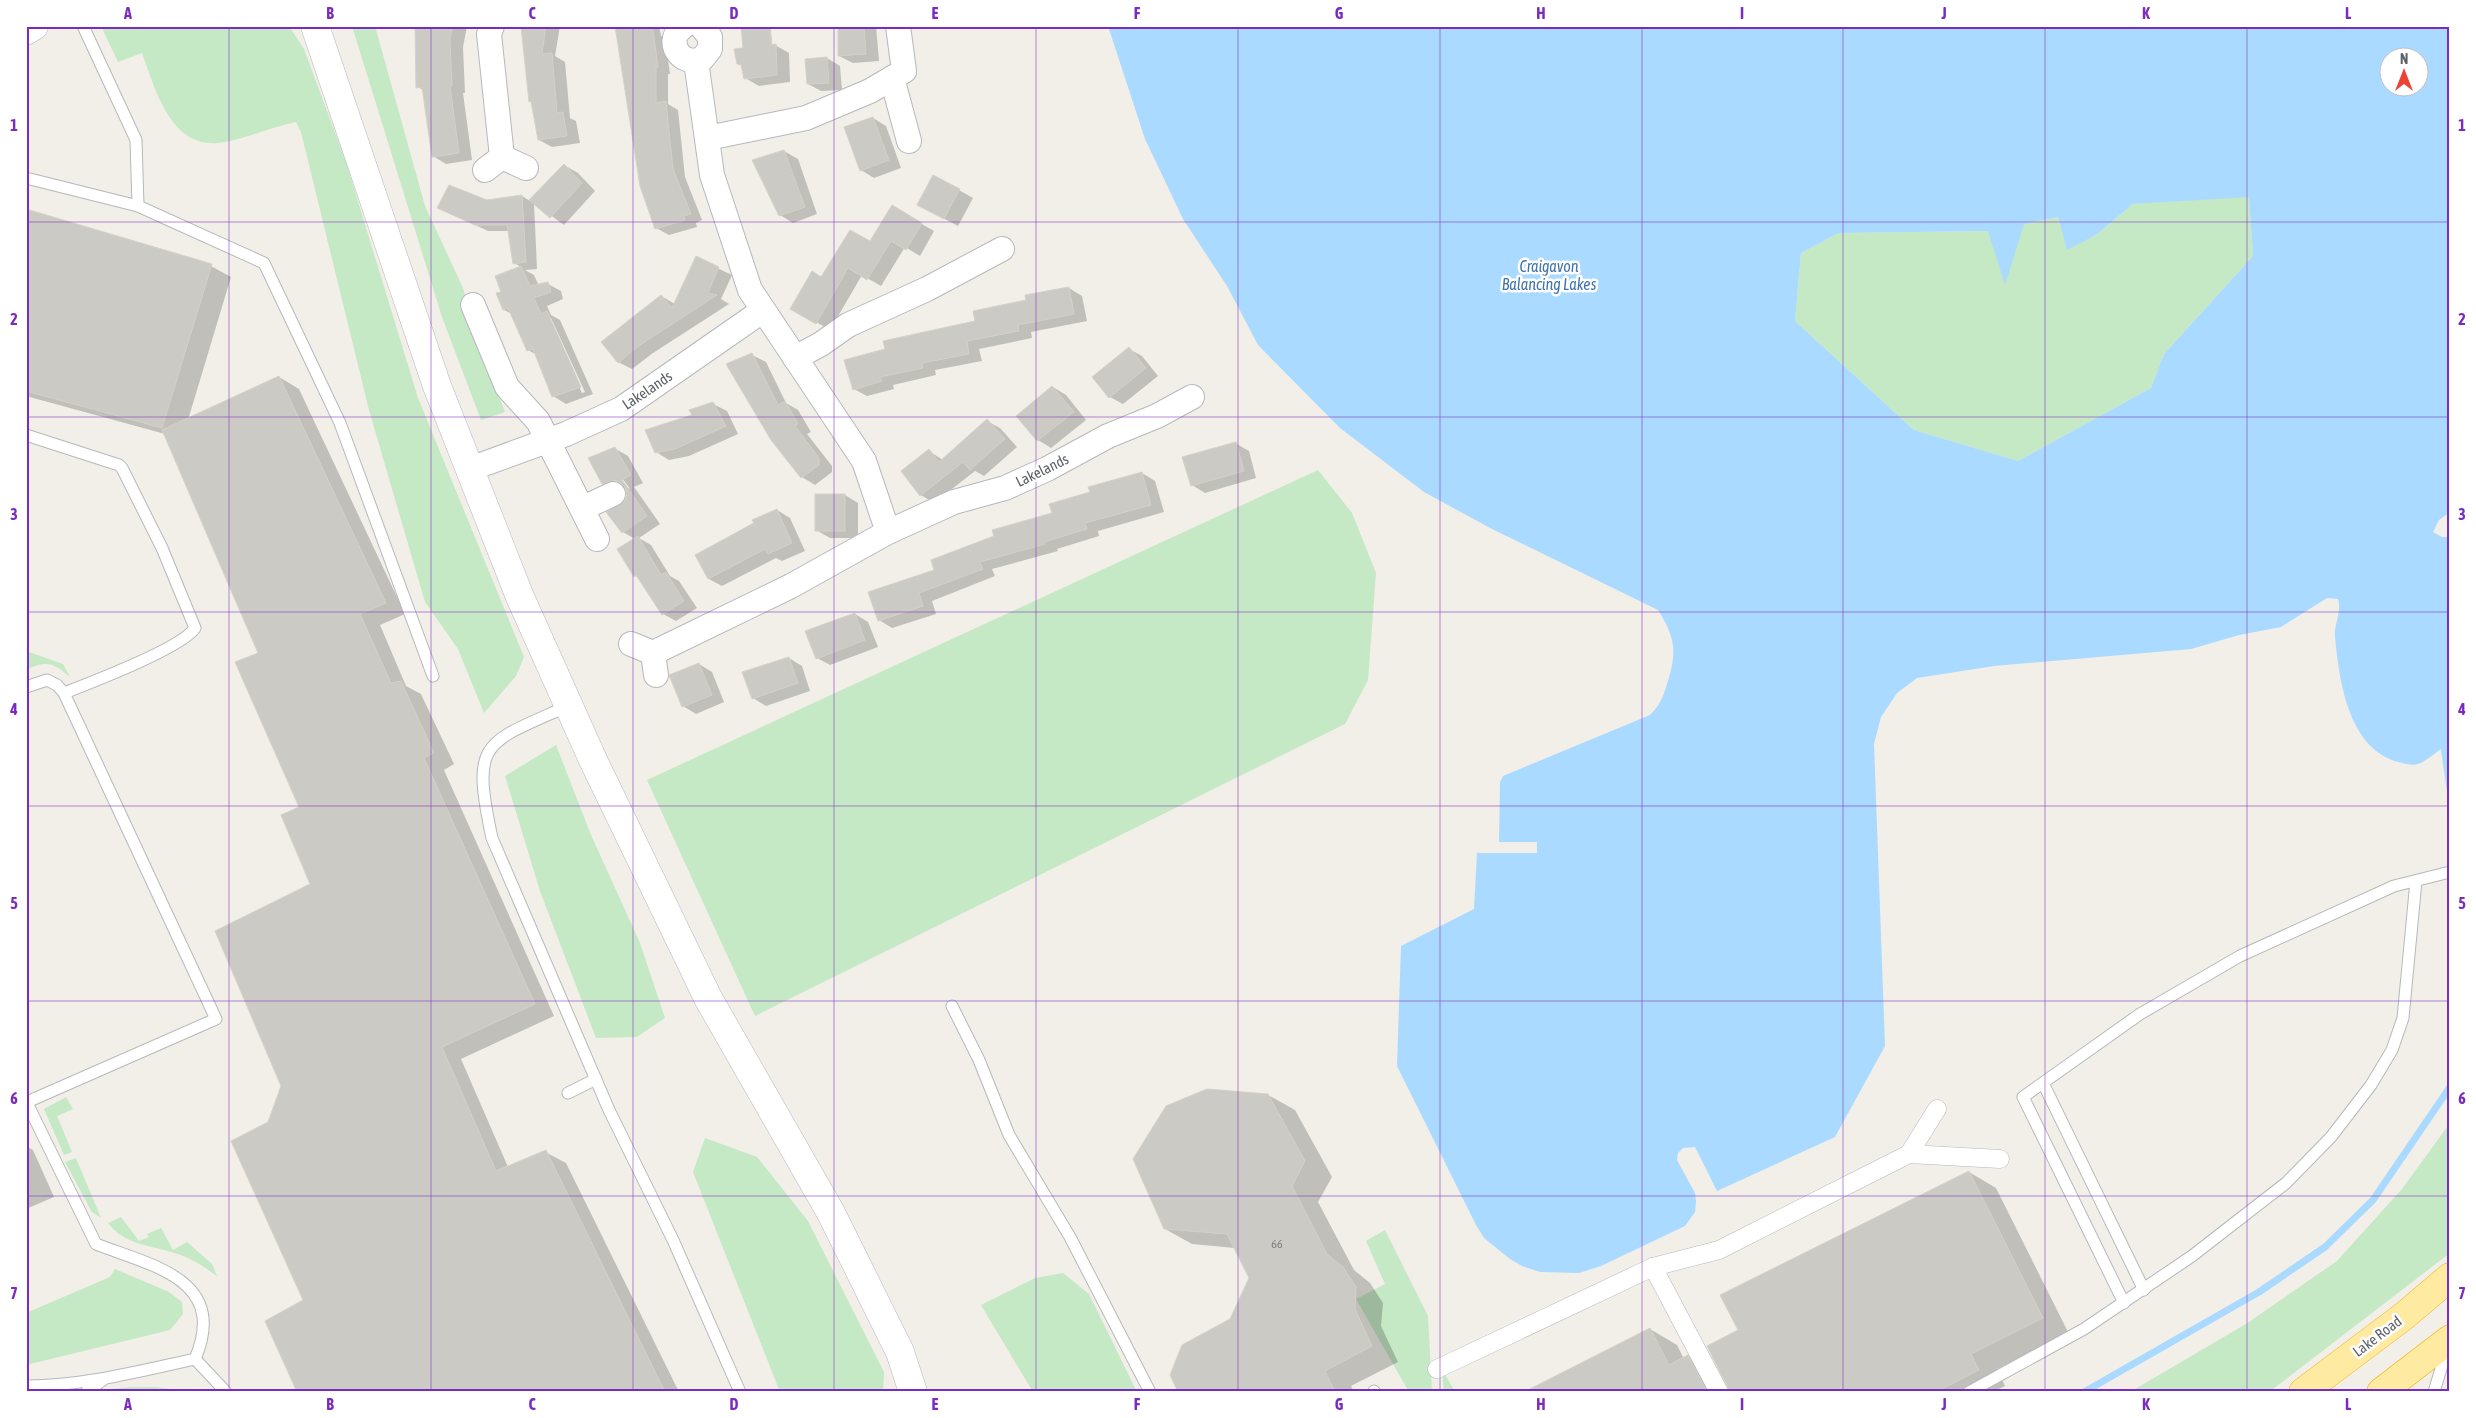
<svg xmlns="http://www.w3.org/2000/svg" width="2476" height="1418" viewBox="0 0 2476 1418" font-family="'Asap Condensed',sans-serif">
  <rect width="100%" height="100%" fill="#f1efe8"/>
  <!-- green -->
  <g fill="#c5e8c5">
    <path d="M 101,26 L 289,26 L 304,49 L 346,162 L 418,398 L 524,657 L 516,676 L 484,713 L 458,649 L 425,602 L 369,410 L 301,132 L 296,122 C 270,127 244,140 218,143 C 169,147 155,87 142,53 L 118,62 Z"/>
    <path d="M 352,26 L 375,26 L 425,206 L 463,288 L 482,352 L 505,412 L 481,420 L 442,317 Z"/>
    <path d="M 2249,196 L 2253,256 L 2164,354 L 2151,388 L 2018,461 L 1914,430 L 1795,321 L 1801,253 L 1839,233 L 1989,231 L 2058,217 L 2067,249 L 2096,235 L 2133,204 Z"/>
    <path d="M 1318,470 L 1352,513 L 1376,573 L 1368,680 L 1345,724 L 755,1016 L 647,780 Z"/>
    <path d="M 26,651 L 63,664 L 70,677 C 53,663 47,660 26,670 L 28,664 Z"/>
    <path d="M 556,745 L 591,835 L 640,943 L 665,1018 L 637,1037 L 596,1038 L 540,891 L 505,776 Z"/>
    <path d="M 66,1097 L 73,1109 L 57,1116 L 72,1152 L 64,1155 L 44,1109 Z"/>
    <path d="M 2450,1123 L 2450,1253 L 2269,1392 L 2130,1392 L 2246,1324 L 2337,1261 L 2402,1189 Z"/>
    <path d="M 705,1138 L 757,1157 L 808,1221 L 884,1372 L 883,1392 L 780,1392 L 693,1172 Z"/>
    <path d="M 76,1158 L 101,1218 L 92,1212 L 65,1162 Z"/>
    <path d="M 121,1217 L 139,1241 L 149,1237 L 147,1234 L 161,1228 L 173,1250 L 187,1242 L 212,1264 L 217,1276 C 208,1270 199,1263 190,1259 C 163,1245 127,1249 108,1223 Z"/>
    <path d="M 1385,1230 L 1428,1316 L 1432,1392 L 1409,1392 L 1356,1299 L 1385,1284 L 1366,1241 Z"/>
    <path d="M 115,1269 L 169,1292 L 182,1302 L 183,1314 L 170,1330 L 26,1365 L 26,1313 L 110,1277 Z"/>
    <path d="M 1063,1273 L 1089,1294 L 1137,1392 L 1033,1392 L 981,1305 L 1035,1278 Z"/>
    <path d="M 1442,1369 L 1455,1392 L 1444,1392 Z"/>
    <path d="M 131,1387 L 156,1387 L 192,1392 L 104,1392 L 108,1389 Z"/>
  </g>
  <!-- water -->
  <path fill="#aadaff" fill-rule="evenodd" d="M 1108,26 L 2450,26 L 2450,512 L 2439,520 L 2433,532 L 2442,537 L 2450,537 L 2450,742 C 2442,747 2426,762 2418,764 C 2412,766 2402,763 2395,761 C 2348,746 2339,679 2335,637 C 2334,623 2342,613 2338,599 L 2327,598 L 2281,627 L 2239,635 L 2191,649 L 1994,666 L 1917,678 L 1897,693 L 1881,717 L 1874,744 L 1885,1046 L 1835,1137 L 1717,1191 L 1695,1147 L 1683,1148 L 1678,1153 L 1677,1160 L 1695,1193 L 1696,1202 L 1695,1212 L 1685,1226 L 1601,1266 L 1579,1273 L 1540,1272 L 1522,1266 L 1510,1259 L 1484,1238 L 1476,1225 L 1397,1066 L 1401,946 L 1474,909 L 1477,853 L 1537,853 L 1537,842 L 1499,842 L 1500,782 L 1503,776 L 1650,715 C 1660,705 1663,697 1667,684 C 1677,653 1676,638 1658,610 L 1492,529 L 1424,492 L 1340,428 L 1258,345 L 1227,286 L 1183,219 L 1145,139 ZM 2388,58 L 2418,58 L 2418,88 L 2388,88 ZM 2249,197 L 2253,256 L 2164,354 L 2151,388 L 2018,461 L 1914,430 L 1795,321 L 1801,253 L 1839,233 L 1988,231 L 2005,285 L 2024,224 L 2058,217 L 2067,250 L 2096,235 L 2133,204 Z"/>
  <!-- shadow -->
  <g fill="#0003" fill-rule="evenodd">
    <path d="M 424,26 L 467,26 L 463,47 L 465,93 L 463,93 L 472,160 L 446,164 L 433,156 L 423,90 L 418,87 Z"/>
    <path d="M 518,26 L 560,26 L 555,56 L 565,62 L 570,118 L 576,121 L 580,143 L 552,147 L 539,140 L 533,102 L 530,101 L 523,30 Z"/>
    <path d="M 616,26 L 659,26 L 661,36 L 665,38 L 670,74 L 668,74 L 668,104 L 678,110 L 685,177 L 702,220 L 696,223 L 697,227 L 669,235 L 656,228 L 625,85 Z"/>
    <path d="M 843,26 L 876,26 L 879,61 L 853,63 L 839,56 Z"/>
    <path d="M 775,45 L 789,53 L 790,82 L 759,86 L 745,78 Z"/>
    <path d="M 827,58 L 840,66 L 842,90 L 821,91 L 808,84 Z"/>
    <path d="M 873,118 L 886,126 L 901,168 L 874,178 L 861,170 Z"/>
    <path d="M 784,151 L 798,159 L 817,214 L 793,223 L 780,215 Z"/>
    <path d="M 564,165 L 578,173 L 595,191 L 564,225 L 534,203 L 537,269 L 525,270 L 534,275 L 539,286 L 548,284 L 561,291 L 563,299 L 547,306 L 551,315 L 560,320 L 593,394 L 566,404 L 553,396 L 537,355 L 528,350 L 512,314 L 504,310 L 498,294 L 503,293 L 521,267 L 514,263 L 509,231 L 488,231 L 439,208 L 522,196 L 530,201 ZM 548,318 L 551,318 L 585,392 L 582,393 Z"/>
    <path d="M 934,176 L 973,198 L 958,226 L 932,212 Z"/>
    <path d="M 892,207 L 934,231 L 920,256 L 905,247 L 881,286 L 862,275 L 830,330 L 792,308 L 822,278 L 871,243 Z"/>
    <path d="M 26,210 L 211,266 L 231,277 L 188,420 L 279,377 L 299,389 L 405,614 L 380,625 L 406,686 L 421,694 L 454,764 L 444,770 L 554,1016 L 461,1059 L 508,1167 L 545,1152 L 566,1163 L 679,1392 L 299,1392 L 305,1301 L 269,1123 L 282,1086 L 312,885 L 301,807 L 260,654 L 165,434 L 26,396 Z"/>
    <path d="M 696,258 L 732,275 L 721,299 L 729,304 L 653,353 L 632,369 L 618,362 L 661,296 L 675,304 Z"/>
    <path d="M 1069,288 L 1082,296 L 1087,321 L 1031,332 L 1032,338 L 979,349 L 982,361 L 935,370 L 936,375 L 893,385 L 894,389 L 867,396 L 854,389 L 976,322 Z"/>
    <path d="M 1129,349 L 1142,356 L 1158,376 L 1123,404 L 1110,397 Z"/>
    <path d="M 752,355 L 766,362 L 786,403 L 798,410 L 811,432 L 807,434 L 832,466 L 832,472 L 815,485 L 802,477 L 773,439 Z"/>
    <path d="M 1053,387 L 1066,395 L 1086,420 L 1051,448 L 1038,440 Z"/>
    <path d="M 713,404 L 727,411 L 738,434 L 689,456 L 669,460 L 656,452 L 694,416 Z"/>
    <path d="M 987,421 L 1000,428 L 1017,447 L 984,476 L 975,471 L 934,503 L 921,495 L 929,451 L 943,460 Z"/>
    <path d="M 1235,443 L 1249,451 L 1256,478 L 1205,493 L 1192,485 Z"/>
    <path d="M 614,448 L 628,456 L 643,483 L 634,487 L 660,524 L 639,538 L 651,545 L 670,576 L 679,581 L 697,608 L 676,621 L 663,614 L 641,579 L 635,576 L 635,539 L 623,532 L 625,503 L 628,496 L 627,488 L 616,491 L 603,483 ZM 619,474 L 630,489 L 609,478 Z"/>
    <path d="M 1142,473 L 1155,481 L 1164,512 L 1098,531 L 1099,536 L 1057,549 L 1058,551 L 992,569 L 995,576 L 932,601 L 936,614 L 892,628 L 879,620 L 936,571 L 1091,493 Z"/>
    <path d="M 845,495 L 858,503 L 858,538 L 830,538 L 816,530 Z"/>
    <path d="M 777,510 L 790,518 L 805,551 L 782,561 L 776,558 L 722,586 L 709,579 L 696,555 Z"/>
    <path d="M 855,614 L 868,622 L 878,647 L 830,665 L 817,658 Z"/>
    <path d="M 789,658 L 802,666 L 810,691 L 766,706 L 753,698 Z"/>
    <path d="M 699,664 L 712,672 L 724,702 L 696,714 L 683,706 Z"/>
    <path d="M 1268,1095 L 1295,1110 L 1332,1177 L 1318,1202 L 1354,1270 L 1370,1283 L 1383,1303 L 1381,1326 L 1398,1362 L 1351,1386 L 1354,1392 L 1179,1392 L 1231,1320 L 1251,1278 L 1235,1248 L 1192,1244 L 1165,1229 Z"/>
    <path d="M 26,1146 L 33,1150 L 54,1197 L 26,1209 Z"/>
    <path d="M 1969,1172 L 1996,1188 L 2069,1334 L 1997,1369 L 2005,1386 L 1993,1392 L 1730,1392 L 1739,1331 Z"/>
    <path d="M 1650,1329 L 1677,1345 L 1684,1359 L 1688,1357 L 1714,1372 L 1725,1392 L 1527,1392 Z"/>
  </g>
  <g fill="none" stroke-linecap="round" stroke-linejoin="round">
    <!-- stream -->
    <g stroke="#aadaff" stroke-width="7">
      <path d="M 2444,747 L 2450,788"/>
      <path d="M 2084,1392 L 2259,1292 L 2325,1247 L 2373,1200 L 2450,1087"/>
    </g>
  </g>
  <!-- building -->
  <g fill="#cccac5" stroke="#d6d1c6">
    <path d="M 415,26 L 453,26 L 450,38 L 452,86 L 450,86 L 459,153 L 432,157 L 422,87 L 416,88 Z"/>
    <path d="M 521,26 L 546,26 L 542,54 L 552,53 L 557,113 L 563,112 L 567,136 L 538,140 L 531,101 L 529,102 Z"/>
    <path d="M 615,26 L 649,26 L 650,30 L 653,30 L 658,67 L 656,68 L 656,103 L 666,101 L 673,169 L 691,214 L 684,216 L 685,220 L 655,229 L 640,186 Z"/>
    <path d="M 741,26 L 770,26 L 772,45 L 776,44 L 777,75 L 744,79 L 741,65 L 737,64 L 734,49 L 743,48 Z"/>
    <path d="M 838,26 L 864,26 L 866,54 L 838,56 Z"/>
    <path d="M 827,57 L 829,83 L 807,84 L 805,59 Z"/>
    <path d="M 873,117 L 889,160 L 860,171 L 844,127 Z"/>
    <path d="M 784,150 L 805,207 L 779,216 L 752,160 Z"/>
    <path d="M 564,164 L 582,183 L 550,218 L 529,200 Z"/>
    <path d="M 933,175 L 960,189 L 944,219 L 917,205 Z"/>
    <path d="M 449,185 L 487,200 L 522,195 L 526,262 L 513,264 L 507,225 L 475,225 L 437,208 Z"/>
    <path d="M 892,205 L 922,223 L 906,250 L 891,241 L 867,280 L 848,268 L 816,324 L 790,309 L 812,271 L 821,277 L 850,230 L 870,241 Z"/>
    <path d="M 26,209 L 212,264 L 162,428 L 26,391 Z"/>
    <path d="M 696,256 L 719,267 L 708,293 L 717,295 L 640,345 L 618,363 L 601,342 L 661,295 L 672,308 Z"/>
    <path d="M 521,266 L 530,286 L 548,282 L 551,292 L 534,298 L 541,314 L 547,311 L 581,387 L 552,397 L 533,349 L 527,351 L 508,308 L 503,310 L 496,293 L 501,292 L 495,276 Z"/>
    <path d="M 1069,287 L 1074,314 L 1018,325 L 1019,331 L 967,341 L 969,354 L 922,363 L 923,368 L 880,377 L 882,381 L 853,390 L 844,360 L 885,349 L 883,341 L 975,321 L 973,311 L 1026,300 L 1025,295 Z"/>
    <path d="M 1129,347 L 1146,368 L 1109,398 L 1092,377 Z"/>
    <path d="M 752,353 L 778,405 L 785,401 L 798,424 L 795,426 L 819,458 L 819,465 L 801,478 L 771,440 L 726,364 Z"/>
    <path d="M 279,376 L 386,603 L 360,614 L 391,683 L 401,681 L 434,753 L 424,758 L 535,1004 L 442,1047 L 496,1171 L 546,1150 L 665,1392 L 297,1392 L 265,1321 L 303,1300 L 231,1141 L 268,1122 L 281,1086 L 215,931 L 310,884 L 281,815 L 299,807 L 235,662 L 258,653 L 162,430 Z"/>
    <path d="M 1052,386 L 1074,412 L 1037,441 L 1016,416 Z"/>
    <path d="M 713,402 L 726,426 L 675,449 L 655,453 L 645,430 L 692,415 L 689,410 Z"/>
    <path d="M 987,419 L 1005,439 L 970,470 L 963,462 L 920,496 L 901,471 L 929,449 L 939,462 Z"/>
    <path d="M 1236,442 L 1244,471 L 1191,486 L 1182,457 Z"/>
    <path d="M 615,447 L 631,475 L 622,480 L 647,516 L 622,533 L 606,512 L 624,502 L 627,496 L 626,489 L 621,483 L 615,480 L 602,484 L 588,458 Z"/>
    <path d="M 1142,472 L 1151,505 L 1085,523 L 1087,529 L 1044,542 L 1045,544 L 980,562 L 983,569 L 919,593 L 923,606 L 878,621 L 868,592 L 934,570 L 931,560 L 994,536 L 992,530 L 1052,513 L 1049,504 L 1090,492 L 1088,487 Z"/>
    <rect x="815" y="494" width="30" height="37"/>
    <path d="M 777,509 L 792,543 L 768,554 L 765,549 L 708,579 L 695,555 L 754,523 L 752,520 Z"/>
    <path d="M 638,536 L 661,575 L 666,572 L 684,601 L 662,615 L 636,575 L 634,577 L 617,549 Z"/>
    <path d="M 855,613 L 865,640 L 816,659 L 805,631 Z"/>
    <path d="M 789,657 L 798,683 L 752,699 L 742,672 Z"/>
    <path d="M 699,663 L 712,695 L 682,707 L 669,675 Z"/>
    <path d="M 1207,1089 L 1268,1094 L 1305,1161 L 1292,1186 L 1327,1254 L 1343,1267 L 1356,1287 L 1355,1309 L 1372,1346 L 1325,1371 L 1335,1392 L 1178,1392 L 1170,1375 L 1182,1345 L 1230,1319 L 1249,1278 L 1227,1234 L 1164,1229 L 1133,1159 L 1166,1106 Z"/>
    <path d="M 1969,1171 L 2043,1318 L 1971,1354 L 1979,1370 L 1936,1392 L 1730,1392 L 1707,1346 L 1738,1330 L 1720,1295 Z"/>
    <path d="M 1650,1328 L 1669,1365 L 1688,1355 L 1707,1392 L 1524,1392 Z"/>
  </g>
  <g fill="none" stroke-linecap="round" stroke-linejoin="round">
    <defs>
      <g id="service">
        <path d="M 83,26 L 136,140 L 138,206"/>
        <path d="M 26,178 L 138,206 L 264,263 L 340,423 L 433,676"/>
        <path d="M 26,435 L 119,465 L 122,468 L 162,548 L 195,628 C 182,648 90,683 64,693 L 216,1019 L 27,1102"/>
        <path d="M 26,687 L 47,680 L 57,685 L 64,693"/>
        <path d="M 568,706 C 483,744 471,740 492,838 L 609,1110 L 673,1240 L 740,1392"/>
        <path d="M 952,1006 L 979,1060 L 1009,1135 L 1070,1237 L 1150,1392"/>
        <path d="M 2043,1083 L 2144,1290"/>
        <path d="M 568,1093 L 596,1079"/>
        <path d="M 26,1101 L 96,1244 C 152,1266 229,1279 195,1359"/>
        <path d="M 2124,1303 L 2023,1097 L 2140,1014 L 2240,956 L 2394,886 L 2450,872"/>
        <path d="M 195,1359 L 226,1392"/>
        <path d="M 26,1386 C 83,1386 140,1371 195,1359"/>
        <path d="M 1374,1391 L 1374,1392"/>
        <path d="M 86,1392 L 103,1380"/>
        <path d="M 1969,1392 L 2084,1329 L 2192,1256 L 2286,1183 L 2331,1137 L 2371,1085 L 2392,1050 L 2403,1018 L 2416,881"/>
        <path d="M 2434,1392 L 2443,1362 L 2450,1351"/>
      </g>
      <g id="pedestrian">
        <path d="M 1909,1154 L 2000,1159"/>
        <path d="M 1653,1267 L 1719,1392"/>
        <path d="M 1437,1369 L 1653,1267 L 1719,1250 L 1909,1154 L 1937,1109"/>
      </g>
      <g id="minor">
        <path d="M 492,26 L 489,34 L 502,157"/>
        <path d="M 684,26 C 663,40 680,67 702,59 L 710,49 L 710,37 L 701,26"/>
        <path d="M 696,61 L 712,175 L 750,290 L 864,461 L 888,532"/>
        <path d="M 892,78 L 909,141"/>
        <path d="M 708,138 L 806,118 L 870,91 L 904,71 L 898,26"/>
        <path d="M 485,170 L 502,157 L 526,168"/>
        <path d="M 473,305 L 507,387 L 538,421 L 597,539"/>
        <path d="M 795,358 L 821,344 L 848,325 L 927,289 L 1002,249"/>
        <path d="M 470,469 L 566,434 L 621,409 L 762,311"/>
        <path d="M 583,508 L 613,494"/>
        <path d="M 631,644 L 653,653 L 656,675"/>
        <path d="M 653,653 L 791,586 L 888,532 L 954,502 L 1005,488 L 1047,469 L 1108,436 L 1157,416 L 1192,397"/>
      </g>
      <g id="tertiary">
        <path d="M 315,26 L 437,386 L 520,597 L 593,760 L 708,998 L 831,1213 L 900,1352 L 913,1392"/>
        <path d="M 26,31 L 34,26"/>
      </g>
      <g id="trunk">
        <path d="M 2303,1392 L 2404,1316 L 2450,1277"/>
        <path d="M 2381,1392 L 2450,1339"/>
      </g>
    </defs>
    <!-- service casing -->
    <use href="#service" stroke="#b5b8bc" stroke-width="13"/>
    <!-- pedestrian casing -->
    <use href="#pedestrian" stroke="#b5b8bc" stroke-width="19"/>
    <!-- minor casing -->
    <use href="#minor" stroke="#b5b8bc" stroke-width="26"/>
    <!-- tertiary casing -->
    <use href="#tertiary" stroke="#b5b8bc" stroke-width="29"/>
    <!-- trunk casing -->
    <use href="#trunk" stroke="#f9ab00" stroke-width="29"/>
    <!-- service -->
    <use href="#service" stroke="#fff" stroke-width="11"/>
    <!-- pedestrian -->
    <use href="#pedestrian" stroke="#fff" stroke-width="18"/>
    <!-- minor -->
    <use href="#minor" stroke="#fff" stroke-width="24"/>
    <!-- tertiary -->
    <use href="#tertiary" stroke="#fff" stroke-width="28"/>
    <!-- trunk -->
    <use href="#trunk" stroke="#feeaa1" stroke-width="28"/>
  </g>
  <!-- grid -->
  <path fill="none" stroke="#7b2cbf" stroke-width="1" stroke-opacity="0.55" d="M 229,26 L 229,1392M 431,26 L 431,1392M 633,26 L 633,1392M 834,26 L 834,1392M 1036,26 L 1036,1392M 1238,26 L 1238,1392M 1440,26 L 1440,1392M 1642,26 L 1642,1392M 1843,26 L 1843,1392M 2045,26 L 2045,1392M 2247,26 L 2247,1392M 26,222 L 2450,222M 26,417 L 2450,417M 26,612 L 2450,612M 26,806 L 2450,806M 26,1001 L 2450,1001M 26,1196 L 2450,1196"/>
  <g text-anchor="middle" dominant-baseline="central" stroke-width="5" stroke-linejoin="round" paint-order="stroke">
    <!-- number labels -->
    <g font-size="12" fill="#7a7d7f">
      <text x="1277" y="1244">66</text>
    </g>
    <!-- street labels -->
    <g font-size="15" fill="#5f6368" stroke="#fff">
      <text transform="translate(647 390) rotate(-34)">Lakelands</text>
      <text transform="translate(1042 470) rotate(-26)">Lakelands</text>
      <text transform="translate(2377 1336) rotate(-37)">Lake Road</text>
    </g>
    <!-- water labels -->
    <g font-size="16" font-style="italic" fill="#4174aa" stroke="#fff">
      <text x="1549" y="266">Craigavon<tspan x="1549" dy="18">Balancing Lakes</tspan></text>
    </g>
  </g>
  <!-- border -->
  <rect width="2476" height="1418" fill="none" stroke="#ffffff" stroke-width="55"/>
  <!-- north arrow -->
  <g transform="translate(2404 72)"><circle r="24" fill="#ffffff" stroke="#bfc1c3"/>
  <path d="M0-4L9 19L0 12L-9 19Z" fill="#ea4335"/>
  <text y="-8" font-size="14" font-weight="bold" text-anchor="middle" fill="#5f6368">N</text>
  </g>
  <rect x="28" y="28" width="2420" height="1362" fill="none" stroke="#7b2cbf" stroke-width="2"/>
  <g font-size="16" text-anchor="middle" font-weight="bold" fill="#7b2cbf">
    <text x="128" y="19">A</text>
    <text x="330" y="19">B</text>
    <text x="532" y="19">C</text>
    <text x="734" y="19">D</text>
    <text x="935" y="19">E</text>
    <text x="1137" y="19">F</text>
    <text x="1339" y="19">G</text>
    <text x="1541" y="19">H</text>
    <text x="1742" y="19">I</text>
    <text x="1944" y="19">J</text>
    <text x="2146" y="19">K</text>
    <text x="2348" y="19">L</text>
    <text x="14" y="131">1</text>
    <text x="2462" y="131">1</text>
    <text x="14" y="325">2</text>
    <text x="2462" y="325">2</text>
    <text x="14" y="520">3</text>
    <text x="2462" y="520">3</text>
    <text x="14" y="715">4</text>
    <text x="2462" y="715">4</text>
    <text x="14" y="909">5</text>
    <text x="2462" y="909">5</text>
    <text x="14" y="1104">6</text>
    <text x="2462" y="1104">6</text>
    <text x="14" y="1299">7</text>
    <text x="2462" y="1299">7</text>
    <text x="128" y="1410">A</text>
    <text x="330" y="1410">B</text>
    <text x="532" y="1410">C</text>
    <text x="734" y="1410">D</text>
    <text x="935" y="1410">E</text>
    <text x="1137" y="1410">F</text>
    <text x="1339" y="1410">G</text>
    <text x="1541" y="1410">H</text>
    <text x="1742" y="1410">I</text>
    <text x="1944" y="1410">J</text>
    <text x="2146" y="1410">K</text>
    <text x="2348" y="1410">L</text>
  </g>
</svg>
